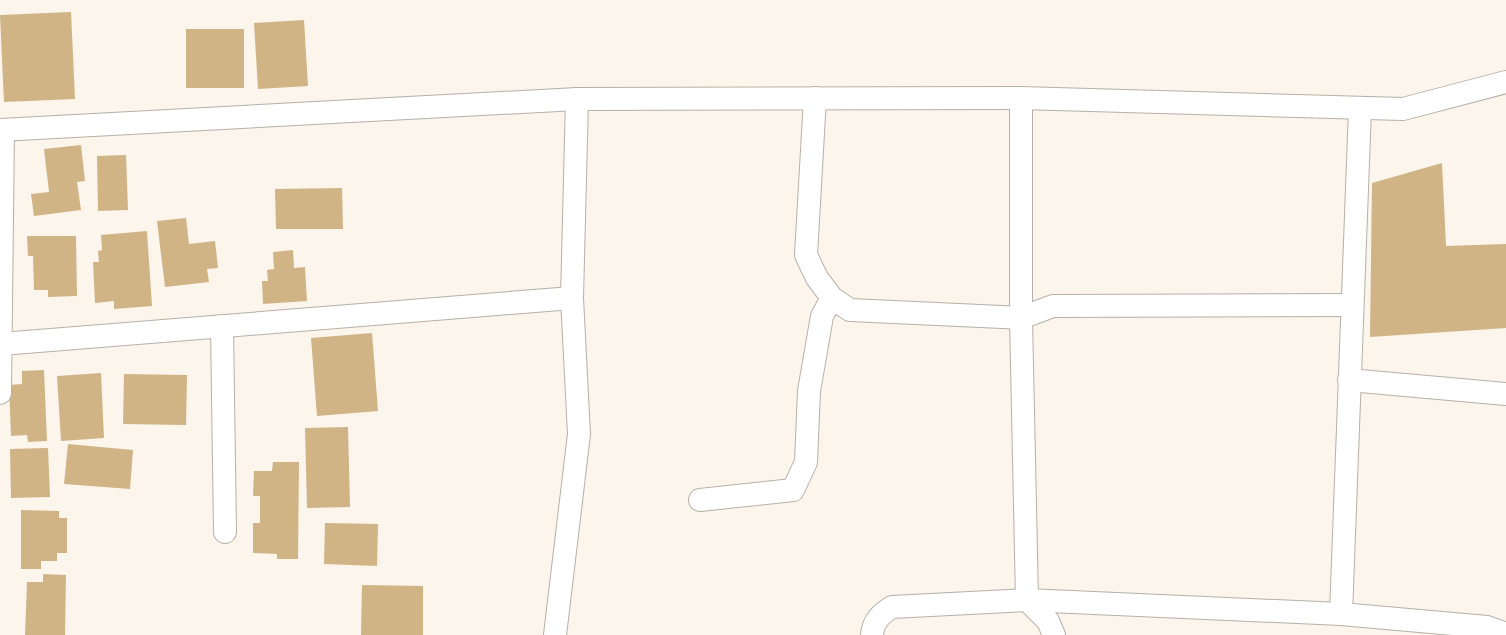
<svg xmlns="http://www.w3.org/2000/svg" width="1506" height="635" viewBox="0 0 1506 635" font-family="Arial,sans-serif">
  <rect width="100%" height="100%" fill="#fbf5ec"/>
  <!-- building -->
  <g fill="#d0b486">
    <path d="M 71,12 L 75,99 L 4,102 L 0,15 Z"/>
    <path d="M 304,20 L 308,86 L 258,89 L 254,23 Z"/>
    <rect x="186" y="29" width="58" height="59"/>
    <path d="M 81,145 L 85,181 L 77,182 L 81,210 L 34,216 L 31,194 L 49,192 L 44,149 Z"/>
    <path d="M 126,155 L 128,210 L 98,211 L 97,156 Z"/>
    <path d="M 1442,163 L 1446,246 L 1506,244 L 1506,328 L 1370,337 L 1372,183 Z"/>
    <path d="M 342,188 L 343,229 L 276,229 L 275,189 Z"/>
    <path d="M 186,218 L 189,244 L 215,241 L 218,268 L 207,269 L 209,282 L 165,287 L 157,221 Z"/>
    <path d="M 147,231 L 152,306 L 114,309 L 114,301 L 95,303 L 93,262 L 99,262 L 98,251 L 102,250 L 101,235 Z"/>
    <path d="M 27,236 L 76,236 L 77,296 L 48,297 L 48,290 L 34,290 L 33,256 L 28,256 Z"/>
    <path d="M 293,250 L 294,268 L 305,267 L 307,301 L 263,304 L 262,281 L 268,281 L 267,270 L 274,269 L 273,252 Z"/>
    <path d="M 372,333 L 378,411 L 317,416 L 311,338 Z"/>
    <path d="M 44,370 L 47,441 L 28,442 L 27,435 L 11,436 L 9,385 L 22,384 L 22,371 Z"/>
    <path d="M 101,373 L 104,438 L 61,441 L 57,376 Z"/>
    <path d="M 124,374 L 187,375 L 186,425 L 123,424 Z"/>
    <path d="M 348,427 L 350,507 L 307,508 L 305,428 Z"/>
    <path d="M 68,444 L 133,450 L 130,489 L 64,484 Z"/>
    <path d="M 48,448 L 50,497 L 11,498 L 10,449 Z"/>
    <path d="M 273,462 L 299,462 L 298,559 L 277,559 L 277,554 L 253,553 L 253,523 L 260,523 L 260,496 L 253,496 L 254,471 L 272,471 Z"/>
    <path d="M 21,510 L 59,511 L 59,518 L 67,518 L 67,553 L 57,553 L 57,561 L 41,561 L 41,569 L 21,569 Z"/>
    <path d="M 325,523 L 378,524 L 377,566 L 324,564 Z"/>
    <path d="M 43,574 L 66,575 L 65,635 L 25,635 L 27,582 L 43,582 Z"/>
    <path d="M 362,585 L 423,586 L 423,635 L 361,635 Z"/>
  </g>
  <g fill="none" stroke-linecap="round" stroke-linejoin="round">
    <defs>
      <g id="minor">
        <path d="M 815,98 L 806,255 L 817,278 L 832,298 L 850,310 L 1021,318 L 1053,306 L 1352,305"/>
        <path d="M 1021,98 L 1021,318 L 1027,600 L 1048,621 L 1054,635"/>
        <path d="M 0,130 L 577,99 L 1021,98 L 1403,109 L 1506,82"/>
        <path d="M 222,326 L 225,532"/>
        <path d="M 1,344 L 572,298"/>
        <path d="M 1349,380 L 1506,394"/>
        <path d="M 0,393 L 3,130"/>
        <path d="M 700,500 L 793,490 L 806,462 L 809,391 L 822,316 L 832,298"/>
        <path d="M 1341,614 L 1360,109"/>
        <path d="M 555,635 L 579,434 L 572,298 L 577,99"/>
        <path d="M 872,635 C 873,621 881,614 892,607 L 1027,600 L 1341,614 L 1487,627 L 1506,634"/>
      </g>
    </defs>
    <!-- minor casing -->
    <use href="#minor" stroke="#b6b0a7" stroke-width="24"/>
    <!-- minor -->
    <use href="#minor" stroke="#fff" stroke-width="22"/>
  </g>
</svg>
